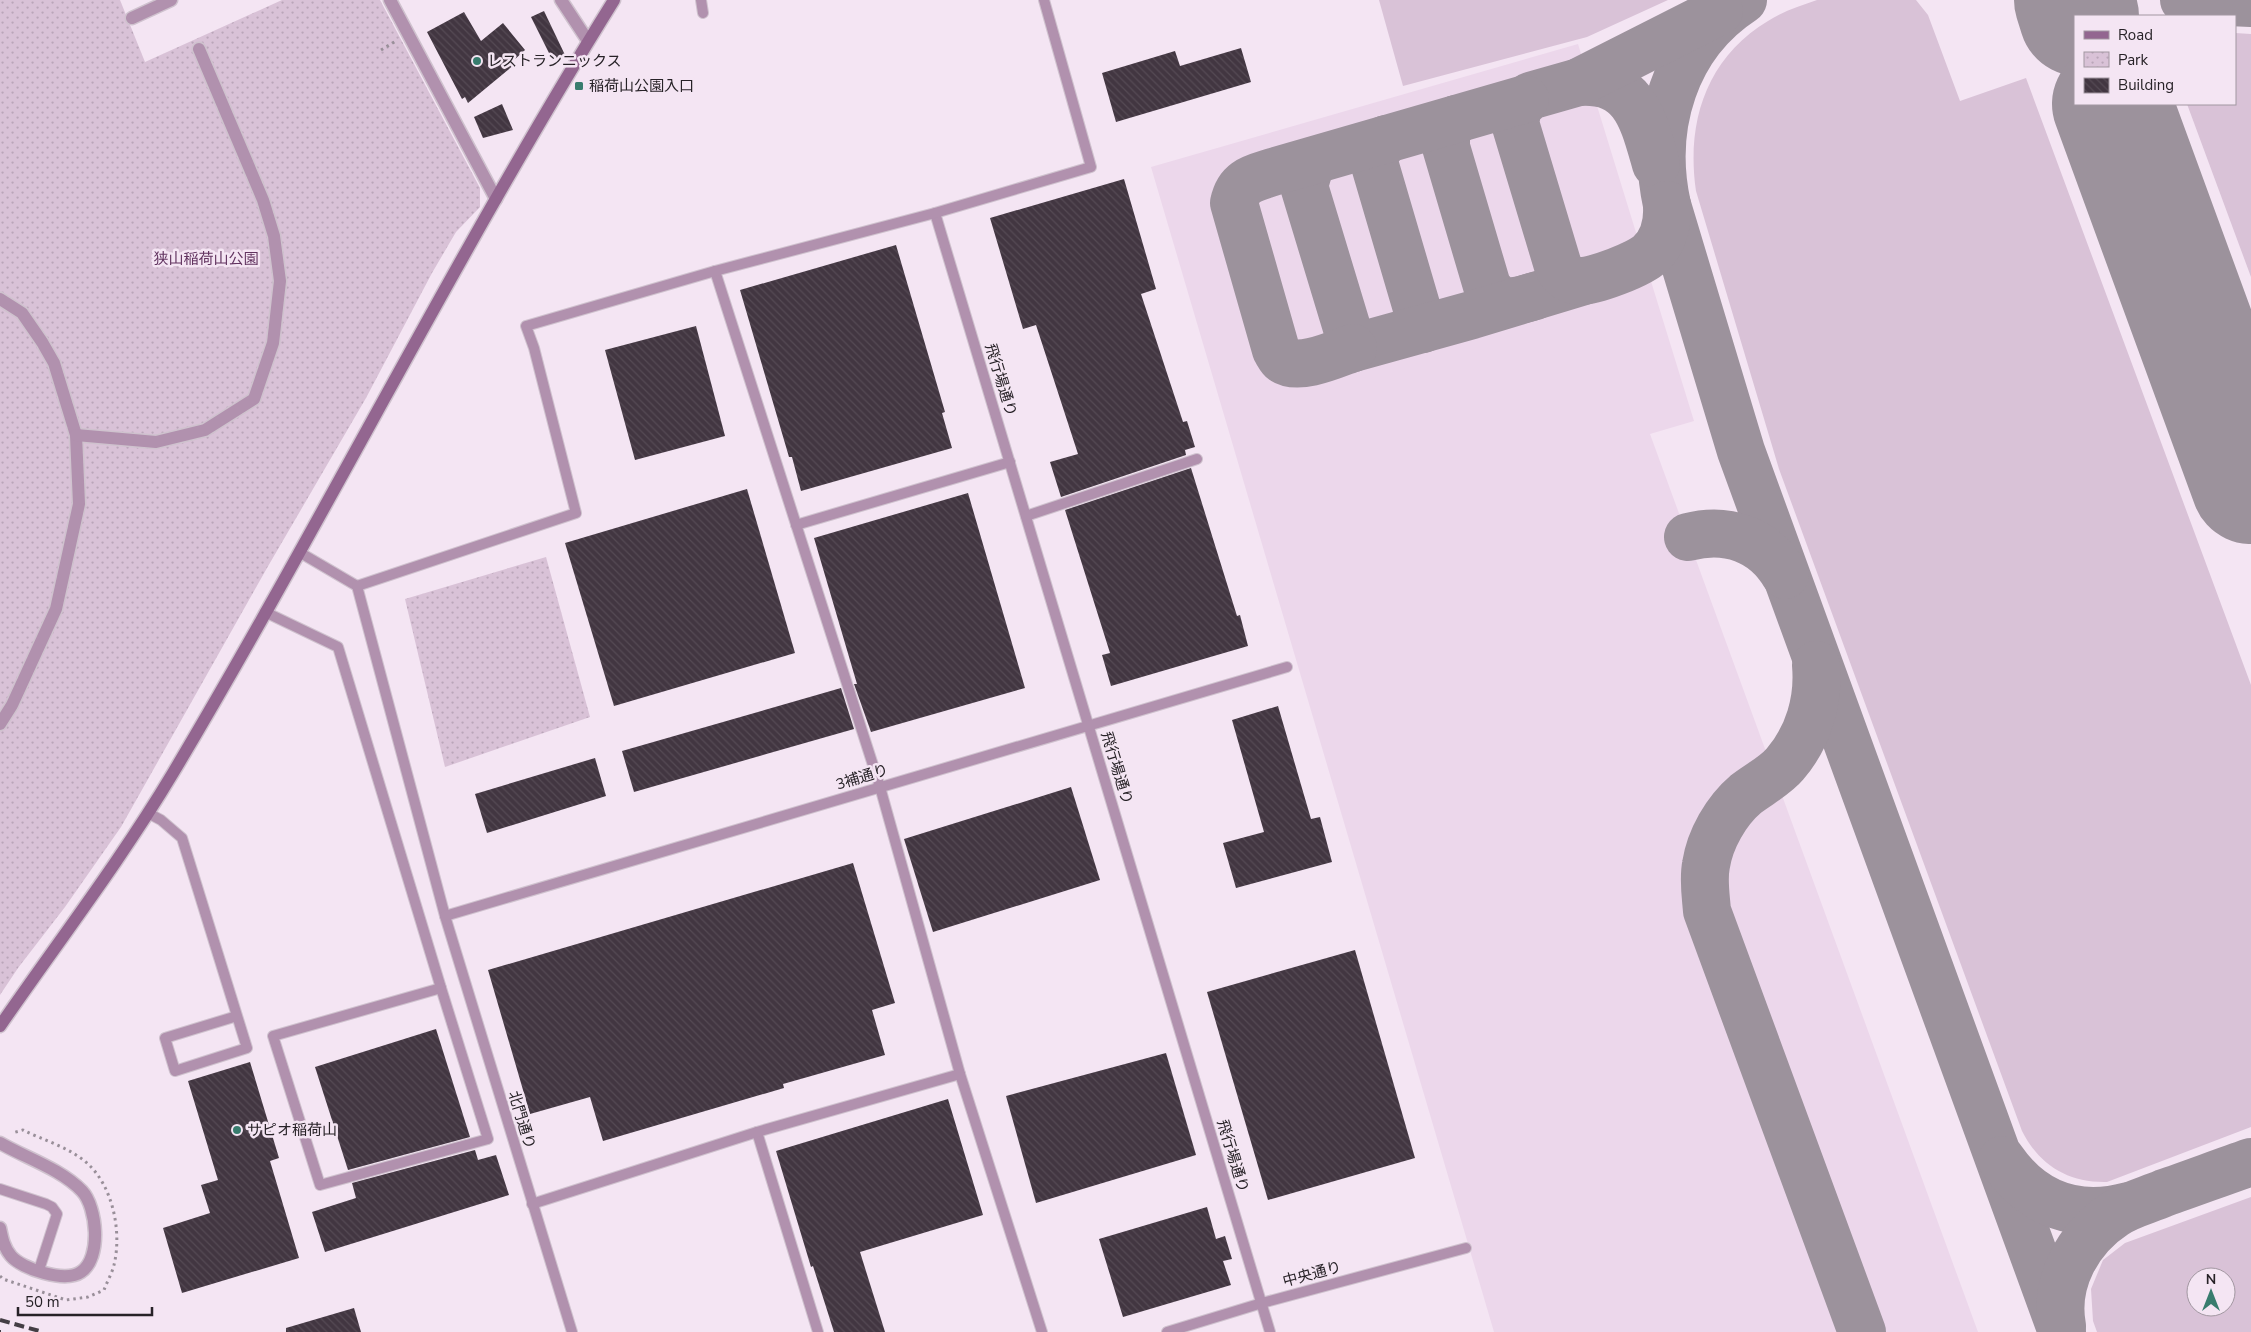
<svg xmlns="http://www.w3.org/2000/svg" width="2251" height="1332" viewBox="0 0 2251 1332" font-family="'Nunito Sans','Noto Sans JP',sans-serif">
  <defs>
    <pattern id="park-dots" width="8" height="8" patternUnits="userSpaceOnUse" patternTransform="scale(1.25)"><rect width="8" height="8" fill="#d9c2d7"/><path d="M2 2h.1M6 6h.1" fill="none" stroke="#baa6b9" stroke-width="1.8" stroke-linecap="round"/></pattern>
    <pattern id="building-back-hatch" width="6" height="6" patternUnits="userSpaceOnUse" patternTransform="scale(1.25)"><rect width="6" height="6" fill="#423641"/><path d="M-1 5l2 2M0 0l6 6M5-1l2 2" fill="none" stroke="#554a54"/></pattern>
  </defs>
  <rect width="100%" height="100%" fill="#f4e5f3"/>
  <!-- built -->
  <path fill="#ecd7eb" d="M 1578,44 L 1694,421 L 1650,434 L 1978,1332 L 1494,1332 L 1151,167 Z"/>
  <!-- green -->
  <g fill="#d9c2d7" fill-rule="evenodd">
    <path d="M 1379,0 L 1668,0 L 1587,37 L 1403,86 Z"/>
    <path d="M 1817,0 L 1916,0 L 1928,15 L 1960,101 L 2026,78 L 2251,685 L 2251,1127 L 2107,1182 C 2068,1183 2039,1165 2022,1131 L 1779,469 L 1696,191 C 1686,123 1706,58 1768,21 C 1783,11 1800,6 1817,0 Z"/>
    <path d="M 2235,33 L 2251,34 L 2251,277 L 2187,104 L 2235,104 Z"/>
    <path d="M 2251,1197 L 2251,1332 L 2097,1332 L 2093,1321 L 2091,1289 L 2103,1260 L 2125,1243 ZM 2196,1277 L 2226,1277 L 2226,1307 L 2196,1307 Z"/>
  </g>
  <!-- park -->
  <g fill="url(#park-dots)">
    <path d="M 0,0 L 120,0 L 145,62 L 282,0 L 380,0 L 480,188 L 480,207 L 456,232 L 432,273 L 366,398 L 267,568 L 121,827 L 65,907 L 18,968 L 0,995 Z"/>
    <path d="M 546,557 L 590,717 L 445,767 L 405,599 Z"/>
  </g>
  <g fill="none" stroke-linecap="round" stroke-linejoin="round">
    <!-- taxiway -->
    <g stroke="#9c929c" stroke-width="48">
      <path d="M 1743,0 C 1674,45 1650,127 1667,205 L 1741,451 L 2062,1332"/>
      <path d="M 2184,0 L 2251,3"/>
      <path d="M 1579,82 C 1635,79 1643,119 1656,164"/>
      <path d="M 1456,119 L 1446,132 L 1446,147 L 1487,286 C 1500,307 1515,302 1535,296"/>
      <path d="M 1386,139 L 1375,153 L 1374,162 L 1423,329"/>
      <path d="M 1316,160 L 1309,169 L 1304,186 L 1353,348 L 1472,315 L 1584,281"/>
      <path d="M 1667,205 C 1668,223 1664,241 1650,254 C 1640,264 1593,282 1579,281 C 1568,280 1562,274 1558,266 L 1515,123 L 1518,107 L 1530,96 L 1579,82 L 1719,11"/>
      <path d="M 1353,348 C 1336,354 1299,371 1283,360 C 1280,358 1278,353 1276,350 L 1234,203 C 1239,179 1255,178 1276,171 L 1525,99"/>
      <path d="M 1688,537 C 1727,527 1764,539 1785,575"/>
      <path d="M 1816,665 C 1819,700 1809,736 1785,764 C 1775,776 1759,784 1746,794 C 1726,811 1710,839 1706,865 C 1703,880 1706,897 1707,911 L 1862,1332"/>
      <path d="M 2002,1160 C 2033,1205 2077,1220 2129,1206"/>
      <path d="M 2062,1326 C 2054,1282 2078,1238 2115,1214 C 2130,1204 2148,1200 2164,1193 C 2193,1183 2222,1172 2251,1162"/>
    </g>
    <!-- runway -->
    <g stroke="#9c929c" stroke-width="120">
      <path d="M 2074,0 L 2079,16"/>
      <path d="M 2112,104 L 2251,484"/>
    </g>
  </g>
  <!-- building -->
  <g fill="url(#building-back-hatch)">
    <path d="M 544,11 L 565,55 L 553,61 L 531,17 Z"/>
    <path d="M 464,12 L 481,41 L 503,23 L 525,50 L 513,61 L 515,64 L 468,103 L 465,97 L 462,99 L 427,32 Z"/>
    <path d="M 1241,48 L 1251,82 L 1116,122 L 1102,73 L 1175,51 L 1180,66 Z"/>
    <path d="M 502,104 L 513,130 L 483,138 L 474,117 Z"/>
    <path d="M 1124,179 L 1156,289 L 1141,294 L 1183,422 L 1187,421 L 1195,447 L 1185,450 L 1186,455 L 1061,497 L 1050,462 L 1078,454 L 1036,325 L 1023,329 L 990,218 Z"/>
    <path d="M 896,245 L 945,412 L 942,413 L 952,448 L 801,491 L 792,457 L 789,457 L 740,290 Z"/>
    <path d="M 696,326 L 725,436 L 635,460 L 605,350 Z"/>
    <path d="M 1191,468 L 1237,616 L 1240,615 L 1248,646 L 1111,686 L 1102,655 L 1110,653 L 1065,510 Z"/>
    <path d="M 747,489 L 795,653 L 614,706 L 565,543 Z"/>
    <path d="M 968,493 L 1025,688 L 871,732 L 854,684 L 857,684 L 814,538 Z"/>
    <path d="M 841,688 L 854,729 L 634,792 L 622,751 Z"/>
    <path d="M 1278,706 L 1311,819 L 1320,817 L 1332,862 L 1236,888 L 1223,843 L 1264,832 L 1232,720 Z"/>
    <path d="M 595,758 L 606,796 L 487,833 L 475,794 Z"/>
    <path d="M 1071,787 L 1100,880 L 933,932 L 904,839 Z"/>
    <path d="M 853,863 L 895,1003 L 872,1010 L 885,1055 L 783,1084 L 784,1088 L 603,1141 L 590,1097 L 530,1114 L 488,970 Z"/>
    <path d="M 1355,950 L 1415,1158 L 1268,1200 L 1207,992 Z"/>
    <path d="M 436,1029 L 470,1137 L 348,1170 L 315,1067 Z"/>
    <path d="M 1166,1053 L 1196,1155 L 1036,1203 L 1006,1096 Z"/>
    <path d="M 250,1062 L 279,1158 L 270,1161 L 299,1258 L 182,1293 L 163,1228 L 210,1213 L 201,1185 L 218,1180 L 188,1081 Z"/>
    <path d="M 948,1099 L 983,1215 L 860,1252 L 885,1332 L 834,1332 L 813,1266 L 811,1267 L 776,1151 Z"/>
    <path d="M 475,1150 L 478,1160 L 496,1155 L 509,1195 L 325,1252 L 312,1212 L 356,1198 L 352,1183 Z"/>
    <path d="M 1207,1207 L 1216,1239 L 1225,1236 L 1232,1259 L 1223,1261 L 1231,1285 L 1123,1317 L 1099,1239 Z"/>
    <path d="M 354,1308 L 361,1332 L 286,1332 L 286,1328 Z"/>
  </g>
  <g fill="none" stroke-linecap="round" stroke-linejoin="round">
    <defs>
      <g id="lane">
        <path d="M 701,0 L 703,13"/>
        <path d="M 935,213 L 1270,1332"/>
        <path d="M 715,271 L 880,787 L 960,1074 L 1042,1332"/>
        <path d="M 1026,516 L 1197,459"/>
        <path d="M 796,525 L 1010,462"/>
        <path d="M 299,552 L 357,586 L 445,916 L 572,1332"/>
        <path d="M 357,586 L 576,513 L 534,348 L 526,326 L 715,271 L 935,213 L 1091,167 L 1044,0"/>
        <path d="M 265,612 L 338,647 L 441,988"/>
        <path d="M 148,813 L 161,820 L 182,838 L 247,1048 L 175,1071 L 165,1038 L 237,1016"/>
        <path d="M 445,916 L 1287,667"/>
        <path d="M 441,988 L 488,1139 L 320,1185 L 273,1036 Z"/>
        <path d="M 757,1132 L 818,1332"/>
        <path d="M 0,1189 L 46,1204 L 52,1207 L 57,1214 L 39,1270"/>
        <path d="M 532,1204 L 757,1132 L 960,1074"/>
        <path d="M 1167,1332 L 1262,1303 L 1466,1248"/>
      </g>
      <g id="street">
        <path d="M 390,0 L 496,199"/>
        <path d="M 561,0 L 588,41"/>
        <path d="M 132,18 L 171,0"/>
        <path d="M 0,299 L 22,313 L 42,342 L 54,363 L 76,435 L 79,504 L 56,609 L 12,705 L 0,724"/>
        <path d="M 76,435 L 156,442 L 205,430 L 254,399 L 273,343 L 280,281 L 274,236 L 263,200 L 199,49"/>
        <path d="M 0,1143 C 26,1158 61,1169 82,1191 C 97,1207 102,1258 81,1272 C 65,1283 22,1269 11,1256 C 4,1248 2,1238 0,1228"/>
      </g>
      <path id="secondary" d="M 0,1026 C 58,942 121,860 173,773 C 325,518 457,252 614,0"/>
    </defs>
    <!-- lane casing -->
    <use href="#lane" stroke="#cfc2ce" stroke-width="12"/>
    <!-- street casing -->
    <use href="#street" stroke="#cfc2ce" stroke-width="15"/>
    <!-- secondary casing -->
    <use href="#secondary" stroke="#cfc2ce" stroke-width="15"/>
    <!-- path -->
    <g stroke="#998f99" stroke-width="3" stroke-dasharray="2.5 4" stroke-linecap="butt">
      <path d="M 381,50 L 396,41"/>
      <path d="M 0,1276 L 3,1279 L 66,1300 L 88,1297 L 104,1290 C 107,1282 112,1273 114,1265 C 122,1232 113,1187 88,1164 C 71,1148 43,1140 23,1130 L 12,1133"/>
    </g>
    <!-- lane -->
    <use href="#lane" stroke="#b191ae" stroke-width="10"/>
    <!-- street -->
    <use href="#street" stroke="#b191ae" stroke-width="12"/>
    <!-- secondary -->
    <use href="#secondary" stroke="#936690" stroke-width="12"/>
    <!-- rail -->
    <g stroke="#443e44" stroke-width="4" stroke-dasharray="10 5" stroke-linecap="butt">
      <path d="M 0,1320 L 43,1332"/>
      <path d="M 0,1332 L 1,1332"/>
    </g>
  </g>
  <!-- markers -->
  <g fill="#387c6e" stroke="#f4e5f3" stroke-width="2">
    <circle cx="477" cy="61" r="5"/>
    <rect x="574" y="81" width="10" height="10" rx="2.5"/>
    <circle cx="237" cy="1130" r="5"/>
  </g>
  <g text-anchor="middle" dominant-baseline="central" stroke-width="5" stroke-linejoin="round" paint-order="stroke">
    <!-- poi labels -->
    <g font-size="15" fill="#272227" stroke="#f4e5f3" text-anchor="start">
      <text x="487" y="61">レストランニックス</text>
      <text x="589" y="86">稲荷山公園入口</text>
      <text x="247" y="1130">サピオ稲荷山</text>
    </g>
    <!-- park labels -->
    <g font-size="15" fill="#623460" stroke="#f4e5f3">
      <text x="206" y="259">狭山稲荷山公園</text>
    </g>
    <!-- street labels -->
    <g font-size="15" fill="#272227" stroke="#f4e5f3">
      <text transform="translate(1001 380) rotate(73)">飛行場通り</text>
      <text transform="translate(1117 768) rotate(73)">飛行場通り</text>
      <text transform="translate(862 777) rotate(-17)">3補通り</text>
      <text transform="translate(522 1120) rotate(73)">北門通り</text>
      <text transform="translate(1233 1156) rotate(73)">飛行場通り</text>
      <text transform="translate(1312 1274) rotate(-15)">中央通り</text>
    </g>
  </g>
  <!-- legend -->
  <rect x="2074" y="15" width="162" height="90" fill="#f4e5f3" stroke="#a297a1"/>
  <rect x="2084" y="31" width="25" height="8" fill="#936690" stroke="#a297a1"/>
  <text x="2118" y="40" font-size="15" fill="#272227">Road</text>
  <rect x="2084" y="52" width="25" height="15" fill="url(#park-dots)" stroke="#a297a1"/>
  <text x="2118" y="65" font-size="15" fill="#272227">Park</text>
  <rect x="2084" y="78" width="25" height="15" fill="url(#building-back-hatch)" stroke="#a297a1"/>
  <text x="2118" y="90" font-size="15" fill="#272227">Building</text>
  <!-- north arrow -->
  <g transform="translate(2211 1292)"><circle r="24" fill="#f4e5f3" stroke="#a297a1"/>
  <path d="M0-4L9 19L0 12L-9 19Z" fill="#387c6e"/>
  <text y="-8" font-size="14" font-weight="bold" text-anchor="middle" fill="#272227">N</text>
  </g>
  <!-- scale -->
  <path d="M18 1307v8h134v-8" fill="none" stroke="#272227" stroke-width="2.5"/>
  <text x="25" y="1307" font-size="15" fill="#272227" stroke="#f4e5f3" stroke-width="4" paint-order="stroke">50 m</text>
</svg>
